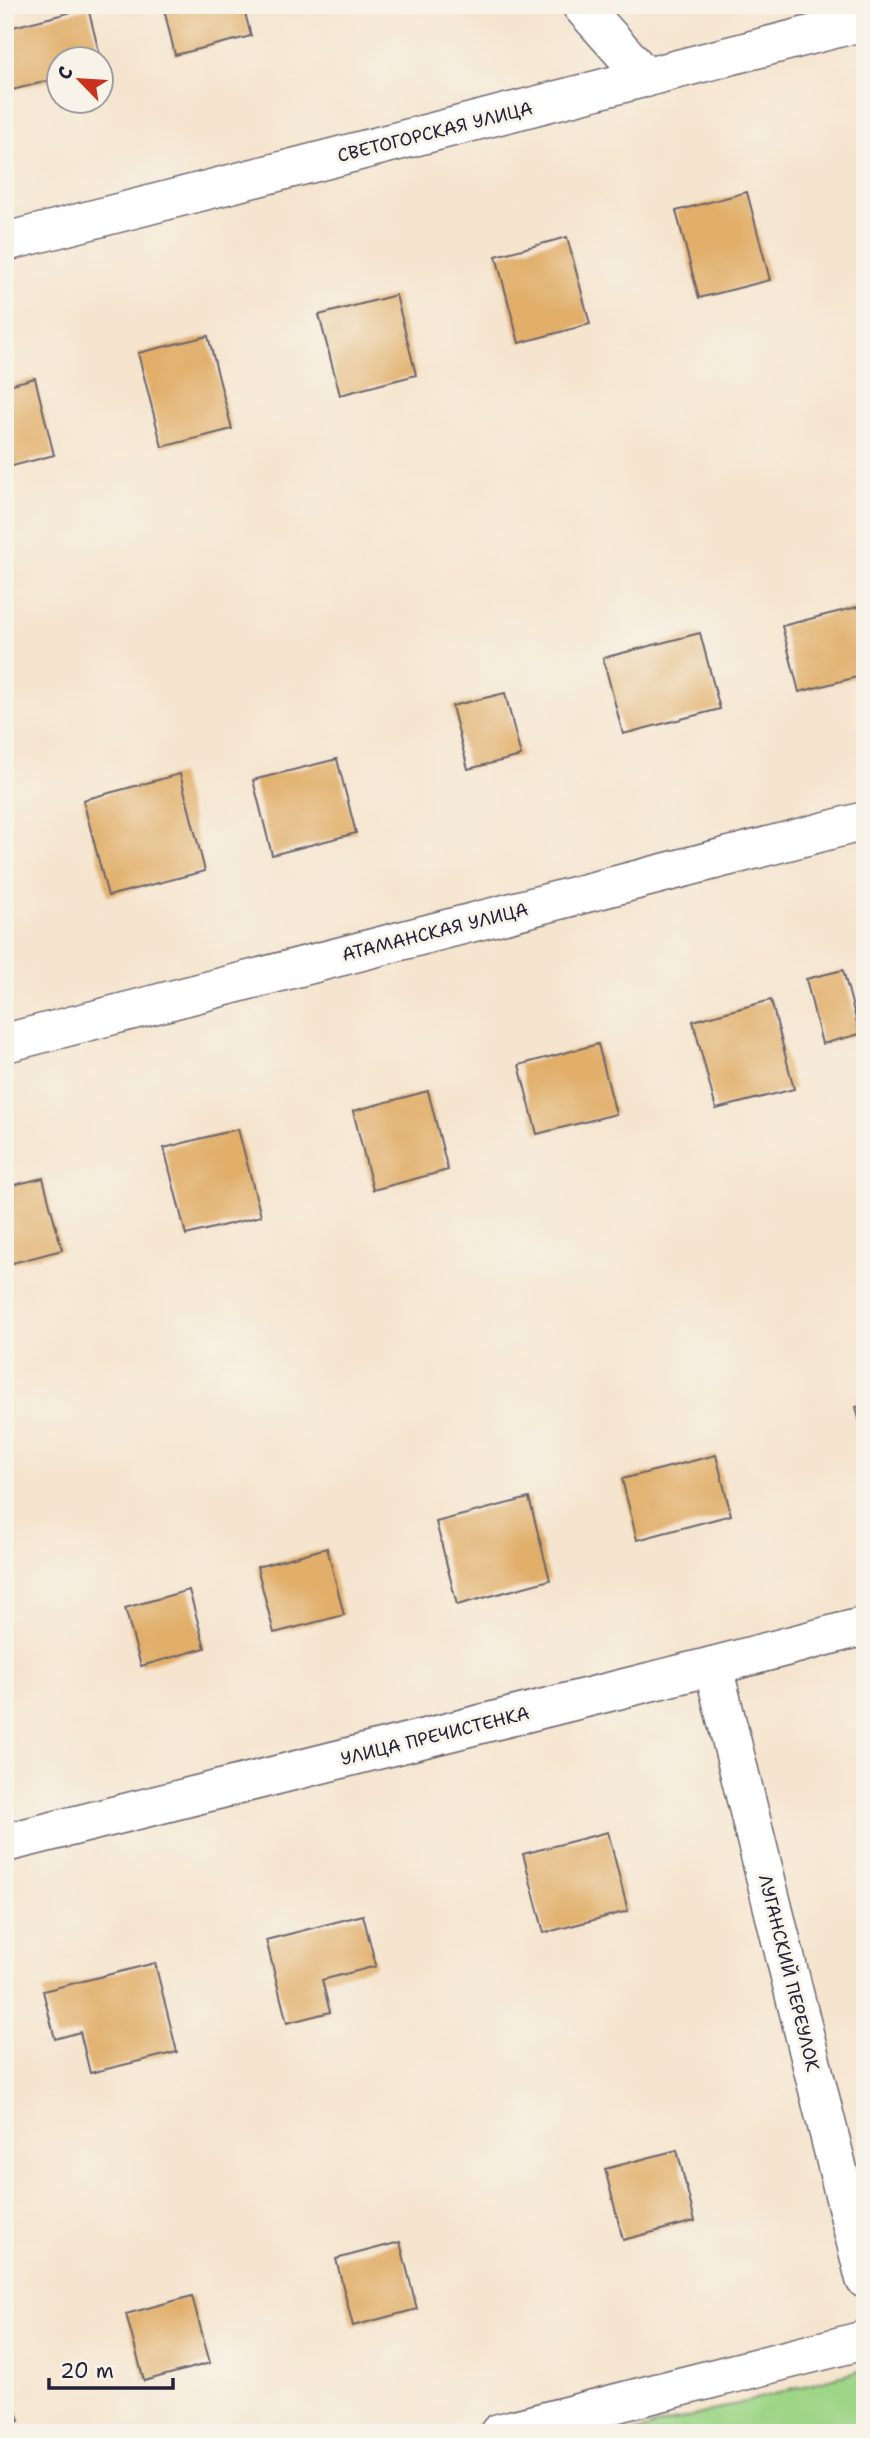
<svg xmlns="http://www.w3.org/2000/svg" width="870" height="2438" viewBox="0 0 870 2438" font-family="'Shantell Sans',sans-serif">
  <rect width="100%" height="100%" fill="#f7f3e8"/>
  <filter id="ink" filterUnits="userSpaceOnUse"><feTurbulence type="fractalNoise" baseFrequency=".0143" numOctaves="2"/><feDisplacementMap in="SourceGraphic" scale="14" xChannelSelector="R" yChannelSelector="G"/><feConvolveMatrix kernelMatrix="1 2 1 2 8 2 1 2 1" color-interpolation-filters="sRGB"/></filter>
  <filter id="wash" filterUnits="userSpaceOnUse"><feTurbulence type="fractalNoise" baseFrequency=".00686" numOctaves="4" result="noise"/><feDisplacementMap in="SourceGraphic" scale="28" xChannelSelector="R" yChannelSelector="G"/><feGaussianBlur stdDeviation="1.57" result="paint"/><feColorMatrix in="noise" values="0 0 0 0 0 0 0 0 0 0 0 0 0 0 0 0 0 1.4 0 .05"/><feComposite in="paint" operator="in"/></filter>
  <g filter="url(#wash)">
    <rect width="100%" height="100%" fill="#f5e4ce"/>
    <!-- green -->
    <path fill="#9ed587" stroke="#607c61" stroke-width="2" d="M 860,2371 L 865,2388 L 865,2433 L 630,2433 Z"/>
    <g id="blocks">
      <!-- building -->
      <g fill="#e1af6b">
        <path d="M 163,5 L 243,5 L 251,36 L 175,55 Z"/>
        <path d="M 88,8 L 101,60 L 60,60 L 60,78 L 12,90 L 5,63 L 5,29 Z"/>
        <path d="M 747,192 L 770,280 L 699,298 L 676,211 Z"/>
        <path d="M 567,237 L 590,324 L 519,343 L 496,256 Z"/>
        <path d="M 396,295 L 416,375 L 340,395 L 319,315 Z"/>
        <path d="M 208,336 L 232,429 L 162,447 L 138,353 Z"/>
        <path d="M 35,378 L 54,455 L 5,468 L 5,386 Z"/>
        <path d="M 861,606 L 865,621 L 865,675 L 799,692 L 782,626 Z"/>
        <path d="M 700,633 L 720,709 L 623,734 L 603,658 Z"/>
        <path d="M 505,693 L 521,756 L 468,769 L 452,706 Z"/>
        <path d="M 337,759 L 356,833 L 272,855 L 253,780 Z"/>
        <path d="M 180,774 L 205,871 L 108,896 L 83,800 Z"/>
        <path d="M 6,890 L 11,910 L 5,912 L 5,891 Z"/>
        <path d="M 843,970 L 860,1034 L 822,1044 L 806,979 Z"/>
        <path d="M 771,1000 L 794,1089 L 716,1109 L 693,1021 Z"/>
        <path d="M 598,1044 L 616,1114 L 537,1134 L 519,1065 Z"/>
        <path d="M 428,1091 L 448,1170 L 373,1190 L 353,1111 Z"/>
        <path d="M 238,1129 L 261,1216 L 186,1235 L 164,1148 Z"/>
        <path d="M 43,1178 L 62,1250 L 5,1265 L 5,1187 Z"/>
        <path d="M 865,1405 L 865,1438 L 864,1438 L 856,1407 Z"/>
        <path d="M 716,1455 L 731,1515 L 637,1540 L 622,1479 Z"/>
        <path d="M 529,1498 L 550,1580 L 457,1605 L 436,1522 Z"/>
        <path d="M 327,1548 L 344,1615 L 274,1633 L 257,1567 Z"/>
        <path d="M 189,1590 L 205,1648 L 141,1666 L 125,1608 Z"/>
        <path d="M 608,1832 L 628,1911 L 544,1933 L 523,1854 Z"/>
        <path d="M 363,1915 L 376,1966 L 322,1980 L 330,2012 L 287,2023 L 266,1940 Z"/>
        <path d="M 155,1963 L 177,2052 L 90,2073 L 80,2032 L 55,2039 L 43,1991 Z"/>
        <path d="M 677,2150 L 695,2221 L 623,2240 L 605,2169 Z"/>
        <path d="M 400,2242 L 417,2309 L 353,2326 L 336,2259 Z"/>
        <path d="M 192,2296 L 210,2363 L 144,2381 L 126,2314 Z"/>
        <path d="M 5,2372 L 19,2421 L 5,2425 Z"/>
      </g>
    </g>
  </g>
  <g filter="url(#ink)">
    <use href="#blocks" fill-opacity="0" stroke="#6c666e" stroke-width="2"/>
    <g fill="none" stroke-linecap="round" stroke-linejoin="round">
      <defs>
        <g id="minor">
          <path d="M 581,5 L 646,78"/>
          <path d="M 5,242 L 865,21"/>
          <path d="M 5,1043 L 865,821"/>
          <path d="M 713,1666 L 865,2279"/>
          <path d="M 5,1843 L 713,1666 L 865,1626"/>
          <path d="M 499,2433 L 865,2340"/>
        </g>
      </defs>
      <!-- minor casing -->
      <use href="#minor" stroke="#6c666e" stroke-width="41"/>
      <!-- minor -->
      <use href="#minor" stroke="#fff" stroke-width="38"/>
    </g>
  </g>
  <g text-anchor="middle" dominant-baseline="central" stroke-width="6" stroke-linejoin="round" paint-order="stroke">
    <!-- street labels -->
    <g font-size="18" fill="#22223b" stroke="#f7f3e8">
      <text transform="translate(435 132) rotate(-14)">СВЕТОГОРСКАЯ УЛИЦА</text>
      <text transform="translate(435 932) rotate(-14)">АТАМАНСКАЯ УЛИЦА</text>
      <text transform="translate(435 1736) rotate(-14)">УЛИЦА ПРЕЧИСТЕНКА</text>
      <text transform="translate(789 1973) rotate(76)">ЛУГАНСКИЙ ПЕРЕУЛОК</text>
    </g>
  </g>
  <!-- margin -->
  <rect width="870" height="2438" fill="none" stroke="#f7f3e8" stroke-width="28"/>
  <!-- north arrow -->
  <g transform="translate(80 80) rotate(295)"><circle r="33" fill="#f7f3e8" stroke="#a29fa3" stroke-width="2"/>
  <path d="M0-5L12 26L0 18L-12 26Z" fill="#c8321e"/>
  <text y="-10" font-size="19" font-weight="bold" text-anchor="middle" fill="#22223b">С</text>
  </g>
  <!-- scale -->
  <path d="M49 2378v10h124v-10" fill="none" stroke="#22223b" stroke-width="3.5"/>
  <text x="60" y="2378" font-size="21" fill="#22223b" stroke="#f7f3e8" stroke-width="5" paint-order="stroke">20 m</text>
</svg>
